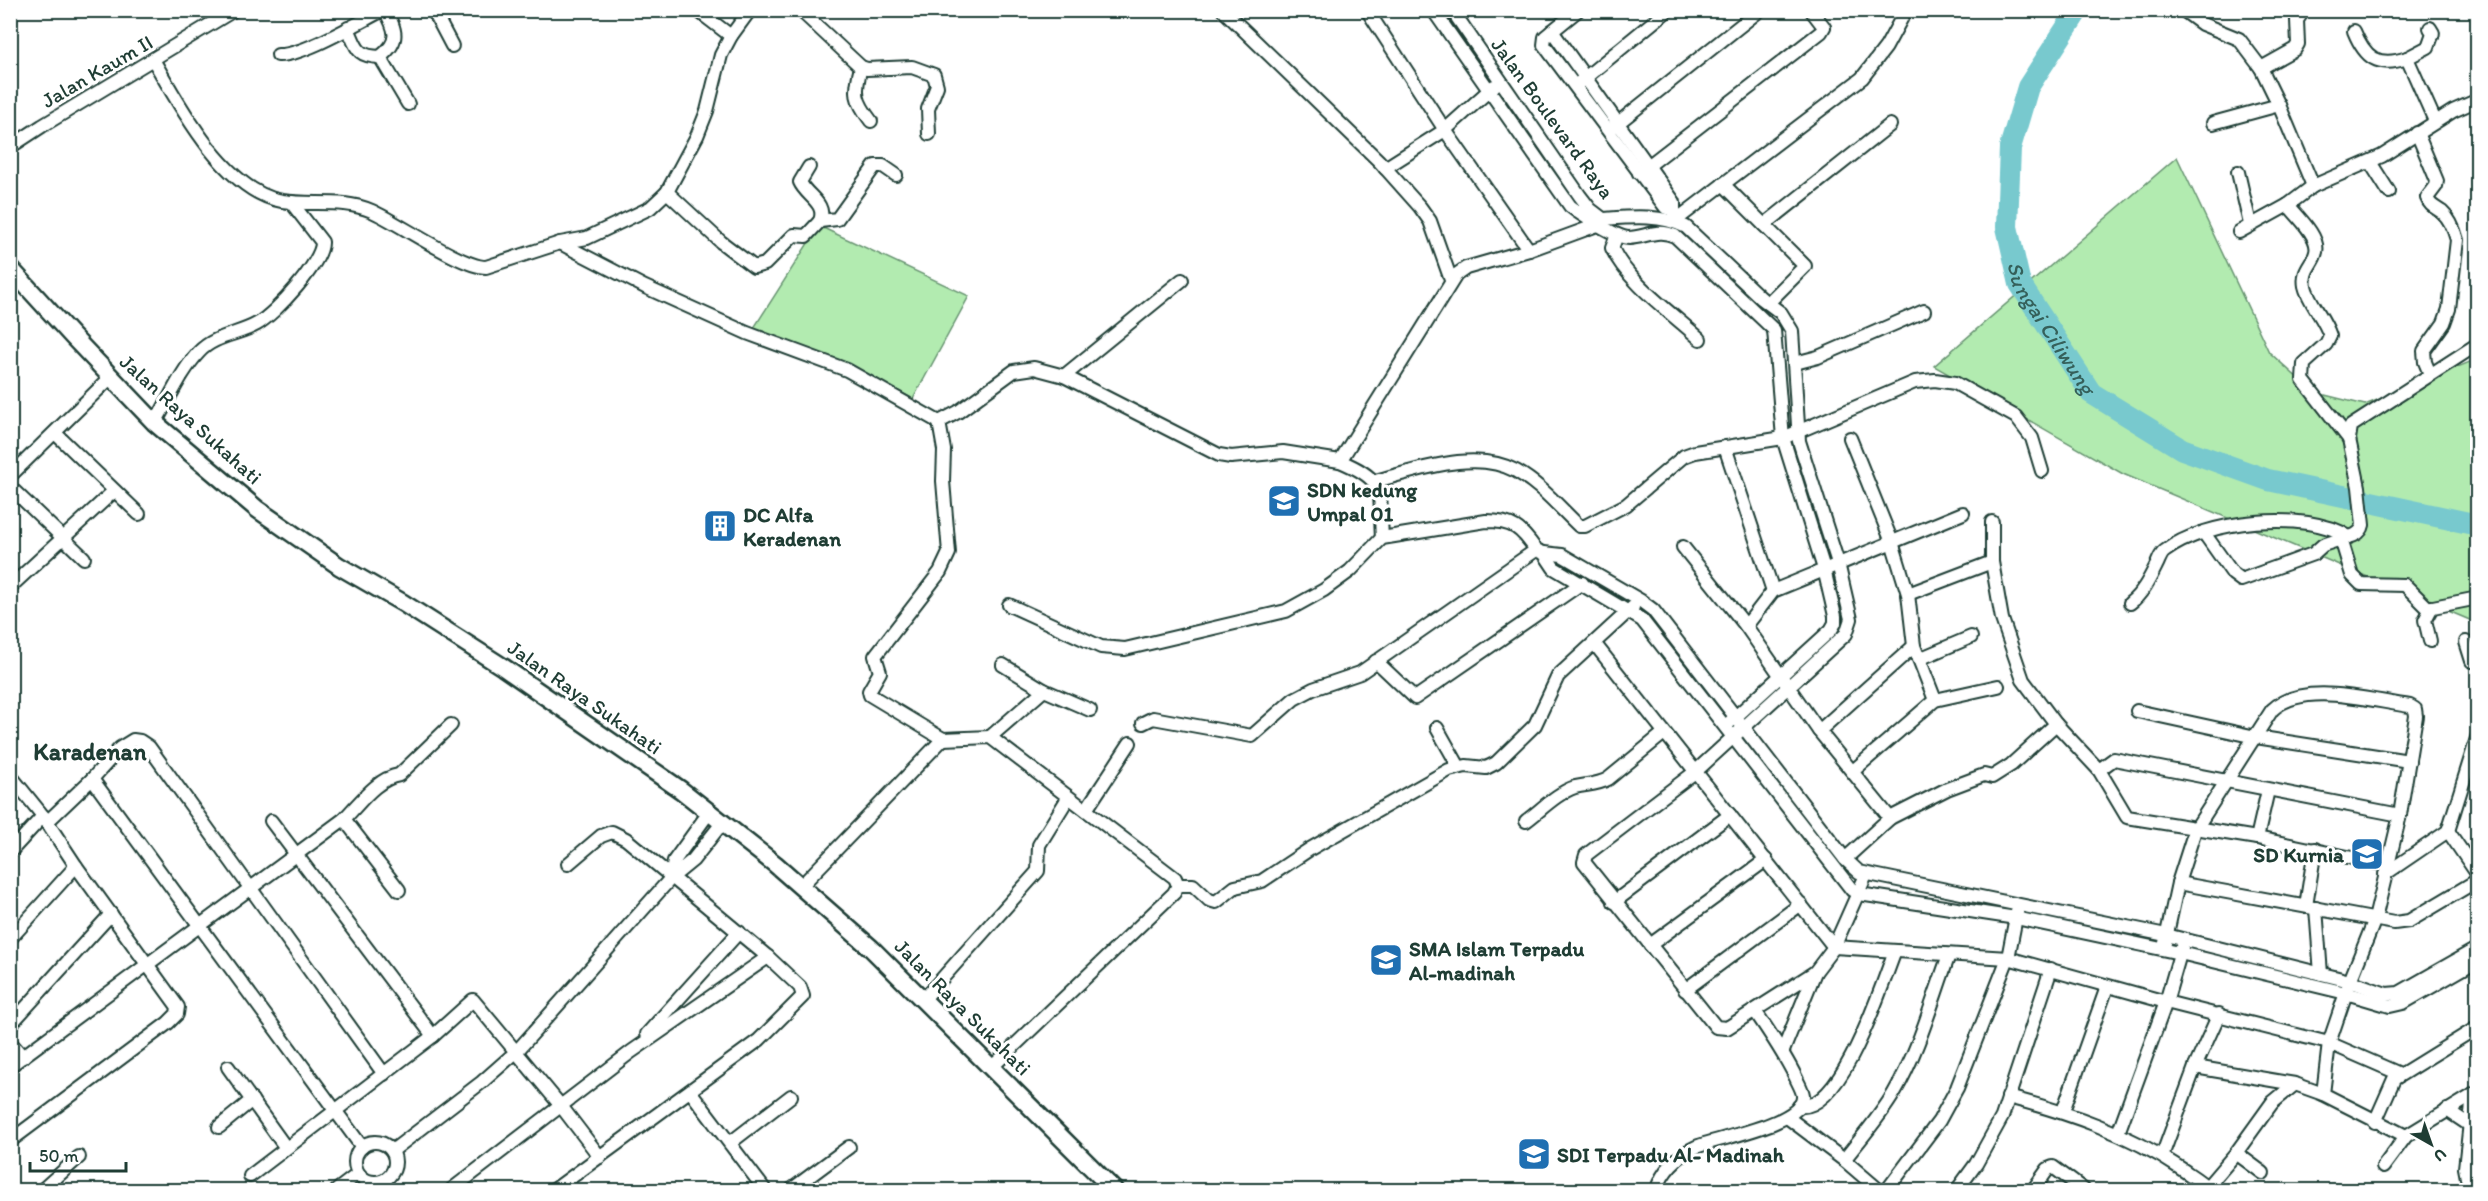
<svg xmlns="http://www.w3.org/2000/svg" width="2488" height="1201" viewBox="0 0 2488 1201" font-family="Itim,sans-serif">
  <rect width="100%" height="100%" fill="#fff"/>
  <filter id="ink" filterUnits="userSpaceOnUse"><feTurbulence type="fractalNoise" baseFrequency=".0167" numOctaves="2"/><feDisplacementMap in="SourceGraphic" scale="12" xChannelSelector="R" yChannelSelector="G"/><feConvolveMatrix kernelMatrix="1 2 1 2 8 2 1 2 1" color-interpolation-filters="sRGB"/></filter>
  <g filter="url(#ink)">
    <!-- green -->
    <g fill="#b2ebb0" stroke="#689472" stroke-width="1.5">
      <path d="M 2177,157 L 2269,352 L 2313,392 L 2365,405 L 2477,359 L 2477,623 L 2123,474 L 1934,366 Z"/>
      <path d="M 819,226 L 969,296 L 913,399 C 861,370 809,351 752,331 Z"/>
    </g>
    <g fill="none" stroke-linecap="round" stroke-linejoin="round">
      <!-- river -->
      <path stroke="#78c9ce" stroke-width="22" id="s1" d="M 2078,10 L 2028,87 L 2010,148 L 2007,227 L 2020,284 L 2091,393 L 2182,449 L 2268,480 L 2478,525"/>
      <defs>
        <g id="minor">
          <path d="M 385,10 C 396,30 401,41 380,57 L 408,104"/>
          <path d="M 433,10 L 452,46"/>
          <path d="M 697,10 L 731,36"/>
          <path d="M 800,10 L 861,67 L 867,69 L 912,67 L 934,75 L 937,86 L 928,109 L 929,134"/>
          <path d="M 1223,10 L 1379,161 L 1420,207 L 1430,221 L 1451,280"/>
          <path d="M 1367,10 L 1445,130 L 1529,250"/>
          <path d="M 1433,10 L 1570,206 C 1580,214 1617,238 1629,238 C 1646,237 1658,228 1675,236 L 1774,330 L 1783,438 L 1824,569 L 1835,616 L 1835,623 L 1831,630 L 1730,722"/>
          <path d="M 1452,10 L 1580,196 L 1590,209 L 1603,219"/>
          <path d="M 1578,10 L 1545,37 L 1544,45 L 1666,208 L 1673,208"/>
          <path d="M 2183,10 L 2202,24 L 2239,39 L 2261,68"/>
          <path d="M 2304,10 L 2297,20 L 2298,44 L 2295,49 L 2261,68 L 2279,105 L 2313,186"/>
          <path d="M 348,28 C 357,48 356,56 380,57"/>
          <path d="M 2430,28 L 2433,33 L 2428,47 L 2407,58 L 2435,121"/>
          <path d="M 1552,31 L 1674,202 L 1674,215"/>
          <path d="M 2354,31 C 2365,58 2378,68 2407,58"/>
          <path d="M 278,55 C 303,56 359,22 383,10"/>
          <path d="M 154,61 C 180,107 226,192 282,201 C 313,206 342,198 372,211 C 399,223 461,267 486,267 L 560,243 L 587,238 L 650,208 L 667,192 L 697,136 L 707,111 L 721,55 L 731,36 L 750,10"/>
          <path d="M 861,67 C 854,93 855,100 871,121"/>
          <path d="M 1580,82 L 1668,10"/>
          <path d="M 2213,123 L 2279,105"/>
          <path d="M 1613,127 L 1760,10"/>
          <path d="M 2417,133 L 2437,181 L 2436,186 L 2427,198 C 2430,206 2435,207 2442,212 C 2450,219 2454,229 2457,240 L 2449,309 L 2444,323 L 2424,351 L 2425,362 L 2430,374"/>
          <path d="M 10,147 L 42,126 L 234,10"/>
          <path d="M 2370,162 L 2389,192"/>
          <path d="M 809,167 L 800,182 C 806,196 827,203 820,221"/>
          <path d="M 1385,168 L 1445,130 L 1494,86"/>
          <path d="M 2238,172 L 2250,224"/>
          <path d="M 1639,173 L 1821,32 L 1824,27 L 1811,10"/>
          <path d="M 1723,184 L 1805,266 L 1768,303"/>
          <path d="M 667,192 L 721,242 L 754,267 L 765,264 L 794,235 L 806,236 L 820,221 L 837,219 L 875,166 L 883,166 L 896,175"/>
          <path d="M 2288,205 C 2297,216 2320,237 2316,252 C 2313,265 2302,269 2305,286 C 2308,301 2325,319 2330,336 L 2326,344 L 2304,364 L 2303,380 L 2349,439"/>
          <path d="M 1603,219 C 1631,217 1661,214 1686,227 L 1761,298 L 1781,313 L 1792,331 L 1799,441 L 1838,563 L 1851,619 L 1846,634 L 1695,772 L 1586,855 L 1584,862 L 1716,1027 L 1727,1028 L 1815,972"/>
          <path d="M 1675,221 L 1862,78 L 1886,47 L 1906,10"/>
          <path d="M 1764,225 L 1890,125"/>
          <path d="M 2239,232 L 2288,205 L 2313,186 L 2382,156 L 2453,111 L 2478,100"/>
          <path d="M 1617,235 L 1612,248 C 1627,282 1673,314 1700,339"/>
          <path d="M 560,243 L 645,287 L 747,333 L 847,370 L 939,422"/>
          <path d="M 2478,344 L 2351,426 L 2349,439 L 2359,487 L 2363,525 C 2361,535 2350,537 2341,539 L 2352,575 L 2361,584 L 2405,585 L 2428,608 L 2478,598"/>
          <path d="M 1795,363 L 1818,357 L 1924,311"/>
          <path d="M 1064,376 L 1182,280"/>
          <path d="M 155,423 C 169,400 181,371 199,352 C 215,335 238,335 257,324 C 275,314 323,262 322,242 L 291,202"/>
          <path d="M 55,433 L 139,514"/>
          <path d="M 1850,438 L 1892,542 L 1908,594 L 1914,646 L 1935,700"/>
          <path d="M 1725,447 L 1773,591"/>
          <path d="M 1340,461 C 1388,481 1379,491 1382,538"/>
          <path d="M 10,476 L 110,378"/>
          <path d="M 1375,481 C 1416,471 1475,448 1516,471 C 1541,485 1558,506 1579,526 L 1585,526 L 1626,505 L 1684,456 L 1695,452 L 1783,438 L 1915,382 L 1935,380 L 1955,383 L 2016,417 L 2032,438 L 2042,471"/>
          <path d="M 10,487 L 84,558"/>
          <path d="M 1992,522 L 1992,562 L 2002,619 L 2023,680 L 2056,724"/>
          <path d="M 2204,533 L 2233,574 L 2241,580 L 2313,554 L 2323,545 L 2341,539"/>
          <path d="M 1683,547 L 1746,626 L 1819,731 L 1890,818"/>
          <path d="M 1544,553 L 1554,568 L 1642,620 L 1852,890 L 1859,894 L 2016,918 L 2180,953 L 2346,993 L 2390,1006 L 2403,1003 L 2478,960"/>
          <path d="M 10,587 L 114,491"/>
          <path d="M 1908,594 L 1992,562"/>
          <path d="M 2130,603 C 2142,594 2149,580 2156,566 C 2159,561 2160,554 2165,551 C 2205,520 2306,509 2349,537"/>
          <path d="M 1009,605 L 1101,647 L 1125,649 L 1286,611 L 1324,590 L 1350,571 L 1382,538 L 1486,521 C 1513,521 1521,528 1536,550"/>
          <path d="M 1746,626 L 1773,591 L 1963,513"/>
          <path d="M 2430,641 L 2425,620 L 2432,607"/>
          <path d="M 2466,642 L 2472,661 L 2478,660"/>
          <path d="M 1594,643 L 1834,947 L 2008,958 L 2166,1002 L 2329,1043 L 2400,1074"/>
          <path d="M 1919,659 L 1971,637"/>
          <path d="M 1376,661 L 1415,698 L 1582,583"/>
          <path d="M 1044,690 L 1090,710"/>
          <path d="M 2137,711 L 2256,737 L 2409,761"/>
          <path d="M 1143,723 L 1153,718 L 1252,736 L 1294,699 L 1313,689 L 1360,673 L 1536,550 L 1544,553 L 1562,555 L 1641,601 L 1653,610 L 1845,859 L 1859,872 L 2166,935 L 2350,981 L 2386,994 L 2399,993 L 2478,948"/>
          <path d="M 1437,728 L 1459,767"/>
          <path d="M 1819,731 L 1914,646"/>
          <path d="M 990,737 L 1044,690 L 1003,665"/>
          <path d="M 2099,770 L 2114,759 L 2400,815"/>
          <path d="M 1853,771 L 1935,700 L 1998,686"/>
          <path d="M 10,775 L 43,816 L 76,866 L 178,1007 L 177,1014 L 168,1023 L 10,1141"/>
          <path d="M 92,779 L 120,748 L 133,740 L 140,741 L 149,747 L 384,1074"/>
          <path d="M 1086,810 L 1130,743"/>
          <path d="M 344,819 L 399,890"/>
          <path d="M 271,821 L 433,1036"/>
          <path d="M 1526,821 C 1541,810 1557,793 1575,787 C 1587,784 1597,785 1608,779 L 1664,733"/>
          <path d="M 47,822 L 92,779 L 362,1147"/>
          <path d="M 2448,831 L 2478,735"/>
          <path d="M 2257,838 L 2268,790"/>
          <path d="M 10,852 L 43,816"/>
          <path d="M 1845,859 L 1890,818 L 1947,789 L 1984,775 L 1992,777 L 2011,765 L 2056,724 L 2099,770 L 2127,817 L 2257,838 L 2386,865"/>
          <path d="M 2385,874 L 2448,831 L 2478,875"/>
          <path d="M 671,878 L 674,861 L 710,811"/>
          <path d="M 2178,883 L 2394,923 L 2409,921 L 2478,880"/>
          <path d="M 1178,885 L 1193,885 L 1209,900 L 1216,902 L 1235,887 L 1262,881 L 1310,849 L 1449,770 L 1466,766 L 1486,768 L 1496,763 L 1535,725 L 1558,676 L 1633,607"/>
          <path d="M 801,886 L 943,739"/>
          <path d="M 1614,902 L 1730,815"/>
          <path d="M 2306,906 L 2315,849"/>
          <path d="M 2316,908 L 2321,974"/>
          <path d="M 10,939 L 76,866"/>
          <path d="M 2165,943 L 2178,883 L 2195,830 L 2272,710 C 2303,680 2371,701 2410,706 L 2415,709 L 2416,716 L 2400,815 L 2375,919 L 2350,981 L 2329,1043 L 2323,1094 L 2406,1136"/>
          <path d="M 1650,945 L 1766,860"/>
          <path d="M 1685,990 L 1801,904"/>
          <path d="M 923,1000 L 1038,871 L 1039,845 L 1068,798"/>
          <path d="M 10,1025 L 111,914"/>
          <path d="M 647,1034 L 739,932"/>
          <path d="M 10,1042 L 23,1057"/>
          <path d="M 1783,1051 L 1815,972 L 1834,947 L 1866,875"/>
          <path d="M 10,1066 L 344,819 C 360,803 376,779 399,775 L 451,725"/>
          <path d="M 228,1067 L 286,1148"/>
          <path d="M 992,1067 L 1174,893 L 1178,885 L 1175,878 L 990,737 L 943,739 L 870,695 L 869,691 L 880,672 L 875,656 L 940,572 L 949,553 L 943,481 L 944,450 L 939,422 L 958,412 L 1014,371 L 1034,368 L 1064,376 L 1219,455 L 1231,457 L 1283,452 L 1340,461 L 1456,275 L 1466,268 L 1529,250 L 1600,224 L 1603,219"/>
          <path d="M 2195,1067 L 2295,1084 L 2323,1094"/>
          <path d="M 690,1091 L 765,1190"/>
          <path d="M 2473,1095 L 2465,1168 L 2467,1178 L 2478,1185"/>
          <path d="M 2008,1097 C 2069,1113 2128,1133 2180,1168 C 2190,1175 2202,1182 2210,1190"/>
          <path d="M 1799,1106 C 1842,1113 1882,984 1895,951"/>
          <path d="M 2447,1110 L 2468,1124 L 2478,1124"/>
          <path d="M 2063,1111 L 2107,987"/>
          <path d="M 1787,1117 L 1844,1160 L 1879,1190"/>
          <path d="M 2375,1122 L 2394,1079 L 2478,1027"/>
          <path d="M 219,1127 L 252,1100"/>
          <path d="M 2118,1133 L 2166,1002 L 2182,947"/>
          <circle cx="375" cy="1162" r="20"/>
          <path d="M 730,1143 L 791,1096"/>
          <path d="M 392,1151 L 482,1082 L 517,1051 L 671,878 L 693,860 L 723,822"/>
          <path d="M 2236,1153 L 2263,1173"/>
          <path d="M 2162,1156 L 2195,1067 L 2219,1014"/>
          <path d="M 1844,1160 C 1861,1138 1880,1117 1894,1093 C 1919,1050 1932,1001 1949,955"/>
          <path d="M 2383,1167 L 2406,1136 L 2478,1092"/>
          <path d="M 250,1176 L 433,1036 L 473,1000 L 561,1106 L 600,1157"/>
          <path d="M 382,1181 L 390,1190"/>
          <path d="M 2207,1187 L 2236,1153 L 2272,1103 L 2295,1084"/>
          <path d="M 42,1190 L 79,1157"/>
          <path d="M 337,1190 L 358,1174"/>
          <path d="M 451,1190 L 631,1052 L 768,957"/>
          <path d="M 554,1190 L 759,1040 L 803,996 L 800,987 L 768,957 L 626,839 L 612,832 L 601,836 L 568,864"/>
          <path d="M 791,1190 L 849,1147"/>
          <path d="M 1657,1190 C 1661,1172 1678,1155 1696,1147 C 1716,1138 1806,1124 1803,1095 C 1802,1089 1798,1083 1796,1078 C 1784,1053 1770,1033 1755,1011"/>
          <path d="M 1887,1190 L 1939,1121 L 1957,1088 L 2008,958 L 2017,912"/>
          <path d="M 1957,1190 L 1976,1164 L 2002,1117 L 2051,969"/>
          <path d="M 2033,1190 L 2048,1169 L 2053,1167 L 2084,1190"/>
        </g>
        <path id="secondary" d="M 10,268 L 73,337 L 155,423 L 257,509 L 339,566 L 403,603 L 503,667 L 681,790 L 775,864 L 871,948 L 1114,1190"/>
      </defs>
      <!-- minor casing -->
      <use href="#minor" stroke="#1f3d34" stroke-width="16"/>
      <!-- secondary casing -->
      <use href="#secondary" stroke="#1f3d34" stroke-width="21"/>
      <!-- minor -->
      <use href="#minor" stroke="#fff" stroke-width="12"/>
      <!-- secondary -->
      <use href="#secondary" stroke="#fff" stroke-width="16"/>
    </g>
  </g>
  <!-- icons -->
  <defs>
    <symbol id="school-square" viewBox="-11 -11 22 22"><rect x="-9" y="-9" width="18" height="18" rx="4" fill="#1f6fb2" stroke="#fff"/><path d="M0-5L7-2L0 1L-7-2ZM-4 1L0 2.5L4 1V4Q0 6-4 4Z" fill="#fff"/></symbol>
    <symbol id="building-square" viewBox="-11 -11 22 22"><rect x="-9" y="-9" width="18" height="18" rx="4" fill="#1f6fb2" stroke="#fff"/><path d="M-4-6H4V6H1V3H-1V6H-4ZM-2.5-4.3h1.7v1.8h-1.7ZM.8-4.3h1.7v1.8H.8ZM-2.5-1h1.7V.8h-1.7ZM.8-1h1.7V.8H.8Z" fill="#fff"/></symbol>
  </defs>
  <g fill-rule="evenodd">
    <use href="#school-square" x="1265" y="482" width="38" height="38"/>
    <use href="#building-square" x="701" y="507" width="38" height="38"/>
    <use href="#school-square" x="2348" y="835" width="38" height="38"/>
    <use href="#school-square" x="1367" y="941" width="38" height="38"/>
    <use href="#school-square" x="1515" y="1135" width="38" height="38"/>
  </g>
  <g text-anchor="middle" dominant-baseline="central" stroke-width="6" stroke-linejoin="round" paint-order="stroke">
    <!-- street labels -->
    <g font-size="21" fill="#1f3d34" stroke="#fff">
      <text transform="translate(97 71) rotate(-30)">Jalan Kaum II</text>
      <text transform="translate(1553 118) rotate(54)">Jalan Boulevard Raya</text>
      <text transform="translate(191 419) rotate(42)">Jalan Raya Sukahati</text>
      <text transform="translate(585 697) rotate(35)">Jalan Raya Sukahati</text>
      <text transform="translate(963 1007) rotate(45)">Jalan Raya Sukahati</text>
    </g>
    <!-- poi labels -->
    <g font-size="21" font-weight="bold" fill="#1f3d34" stroke="#fff" text-anchor="start">
      <text x="1307" y="489">SDN kedung<tspan x="1307" dy="24">Umpal 01</tspan></text>
      <text x="743" y="514">DC Alfa<tspan x="743" dy="24">Keradenan</tspan></text>
      <text x="2344" y="854" text-anchor="end">SD Kurnia</text>
      <text x="1409" y="948">SMA Islam Terpadu<tspan x="1409" dy="24">Al-madinah</tspan></text>
      <text x="1557" y="1154">SDI Terpadu Al- Madinah</text>
    </g>
    <!-- water labels -->
    <g font-size="22" font-style="italic" fill="#35605a" stroke="#fff">
      <text stroke="none"><textPath href="#s1" startOffset="346">Sungai Ciliwung</textPath></text>
    </g>
    <!-- quarter labels -->
    <g font-size="24" font-weight="bold" fill="#1f3d34" stroke="#fff">
      <text x="90" y="751">Karadenan</text>
    </g>
  </g>
  <!-- margin -->
  <rect width="2488" height="1201" fill="none" stroke="#fff" stroke-width="36"/>
  <rect x="18" y="18" width="2452" height="1165" fill="none" stroke="#1f3d34" stroke-width="2" filter="url(#ink)"/>
  <!-- north arrow -->
  <g transform="translate(2431 1144) rotate(140)" stroke="#ffffff" stroke-width="4.5" paint-order="stroke">
  <path d="M0-4.5L10 22L0 15L-10 22Z" fill="#1f3d34"/>
  <text y="-9" font-size="16" font-weight="bold" text-anchor="middle" fill="#1f3d34">U</text>
  </g>
  <!-- scale -->
  <path d="M30 1162v9h96v-9" fill="none" stroke="#1f3d34" stroke-width="3"/>
  <text x="39" y="1162" font-size="18" fill="#1f3d34" stroke="#ffffff" stroke-width="4.5" paint-order="stroke">50 m</text>
</svg>
